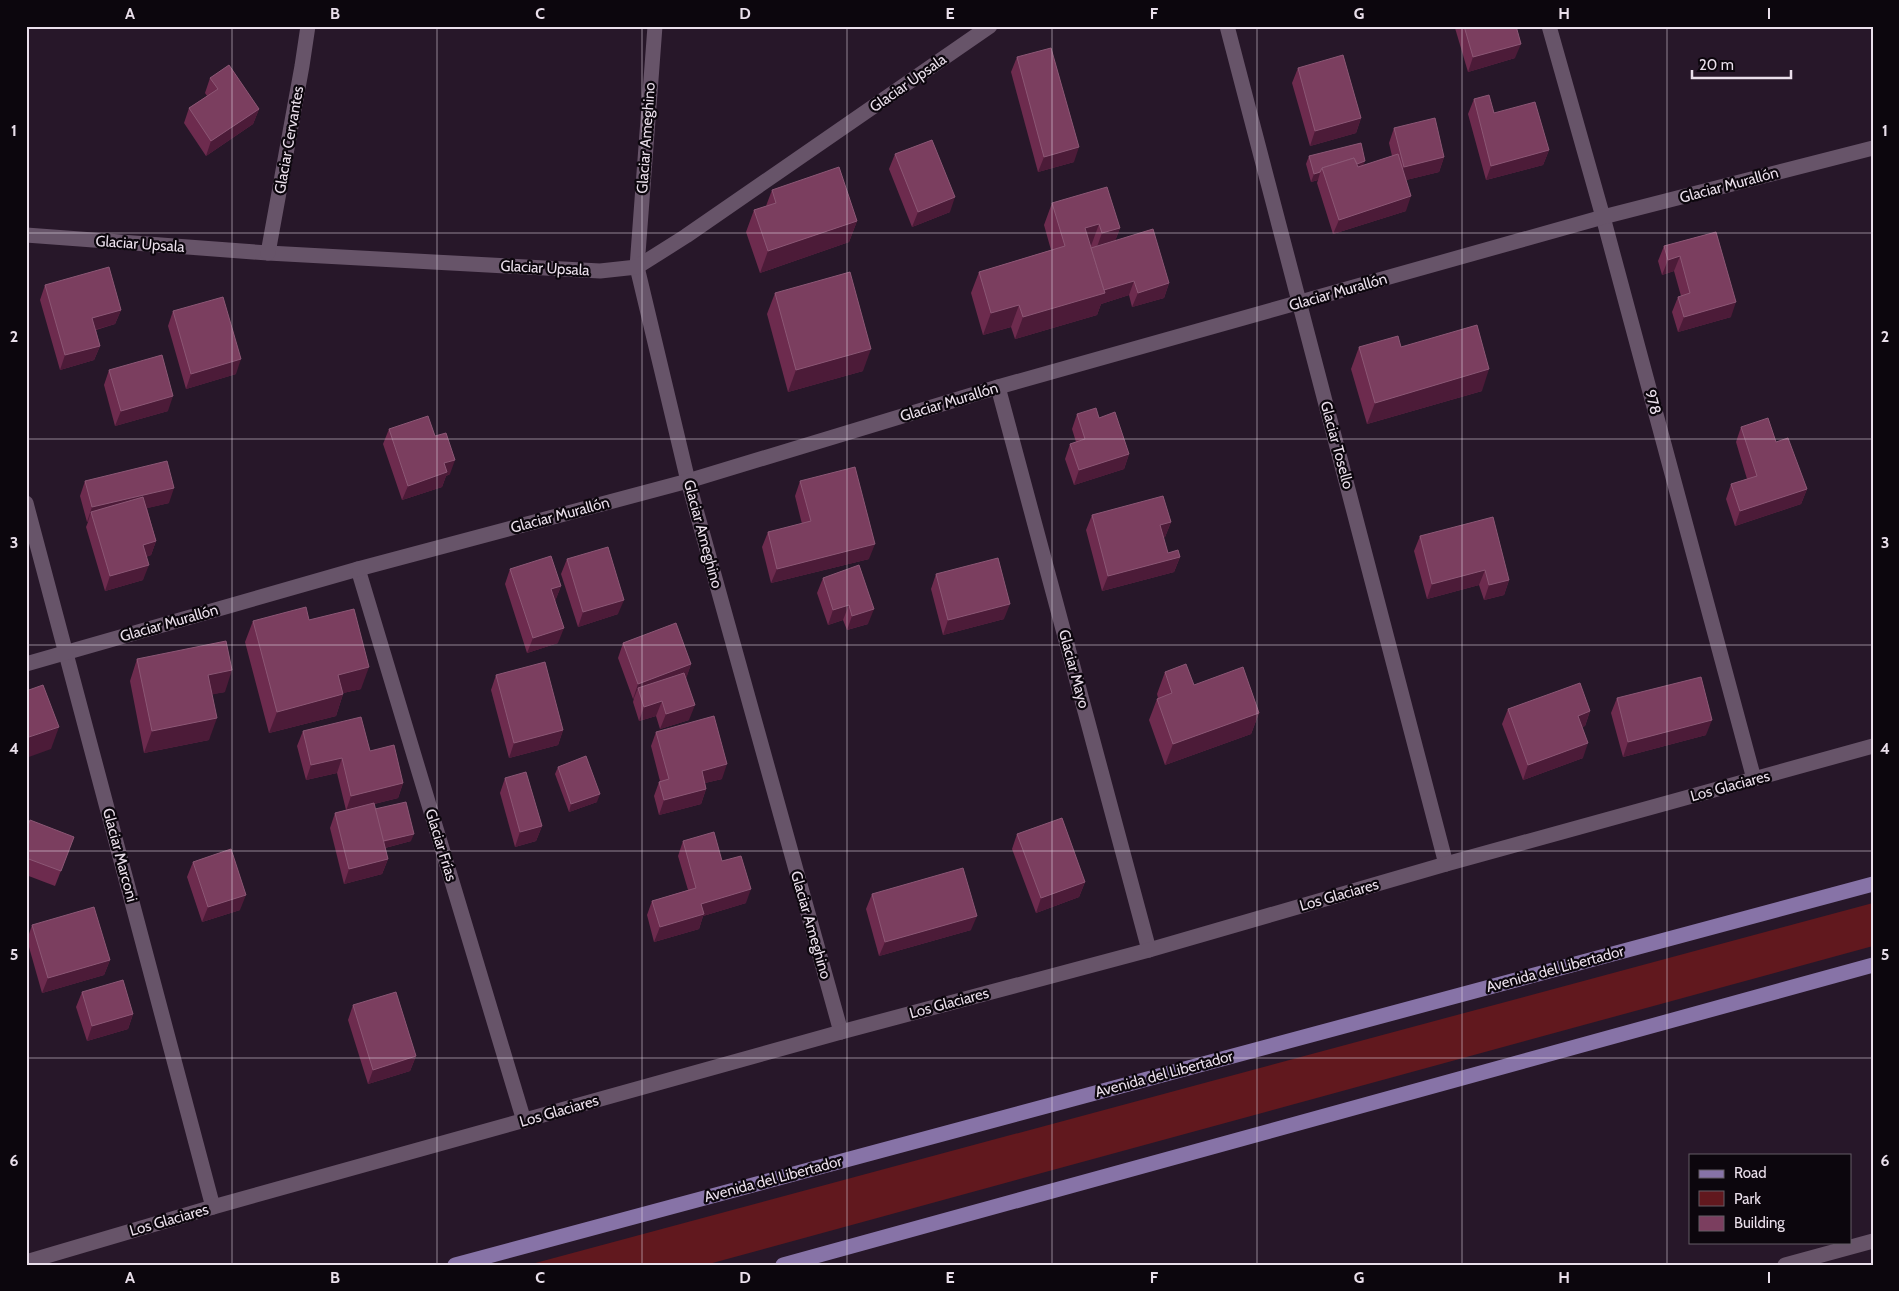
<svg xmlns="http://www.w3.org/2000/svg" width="1899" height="1291" viewBox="0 0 1899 1291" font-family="Cabin,sans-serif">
  <rect width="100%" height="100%" fill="#271729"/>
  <!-- green -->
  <path fill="#61181e" d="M 1873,903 L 1873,946 L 705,1265 L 528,1265 Z"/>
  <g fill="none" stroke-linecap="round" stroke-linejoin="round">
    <!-- minor -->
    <g stroke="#675469" stroke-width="15">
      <path d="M 655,26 L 637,267 L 688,481 L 841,1032"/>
      <path d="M 1227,26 L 1446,864"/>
      <path d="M 1549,26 L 1603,217 L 1754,779"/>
      <path d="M 26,235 L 268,253 L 600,271 L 637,267 L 686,236 L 990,26"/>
      <path d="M 268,253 L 302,66 L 308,26"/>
      <path d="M 998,387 L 1149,950"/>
      <path d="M 26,503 L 213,1207"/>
      <path d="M 358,569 L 524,1121"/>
      <path d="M 26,664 L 358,569 L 688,481 L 998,387 L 1603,217 L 1873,148"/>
      <path d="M 26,1262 L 213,1207 L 841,1032 L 1149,950 L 1446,864 L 1873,746"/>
      <path d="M 1785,1265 L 1873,1241"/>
    </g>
    <!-- major -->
    <g stroke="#8773a7" stroke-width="15">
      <path d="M 455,1265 L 1873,884"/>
      <path d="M 783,1265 L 1873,965"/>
    </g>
  </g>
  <!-- wall -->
  <g fill="#6d2b4e">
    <path d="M 1456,26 L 1516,26 L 1515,58 L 1468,72 L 1455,28 Z"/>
    <path d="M 1017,57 L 1074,162 L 1038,172 L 1011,72 Z"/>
    <path d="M 1298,68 L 1361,118 L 1356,133 L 1310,146 L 1292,83 Z"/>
    <path d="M 210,78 L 259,109 L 253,124 L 206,156 L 184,123 L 189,108 L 207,96 L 205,93 Z"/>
    <path d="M 1474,99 L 1549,150 L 1543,165 L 1486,180 L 1468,114 Z"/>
    <path d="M 1394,128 L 1444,157 L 1439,172 L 1406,180 L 1406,211 L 1333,234 L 1317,183 L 1318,180 L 1311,182 L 1306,164 L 1309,156 L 1364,165 L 1392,156 L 1389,143 Z"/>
    <path d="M 895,154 L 950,212 L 912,227 L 889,169 Z"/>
    <path d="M 772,190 L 857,221 L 849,242 L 760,273 L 746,232 L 754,210 L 766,206 Z"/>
    <path d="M 1052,203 L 1120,228 L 1115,241 L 1169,283 L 1164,298 L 1132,307 L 1129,295 L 1101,304 L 1097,315 L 1015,339 L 1011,327 L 983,335 L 971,293 L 979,272 L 1051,250 L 1044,225 Z"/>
    <path d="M 1716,232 L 1731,317 L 1678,332 L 1672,312 L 1678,297 L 1681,296 L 1674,271 L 1662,275 L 1658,261 L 1664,246 Z"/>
    <path d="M 45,285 L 121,310 L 115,324 L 96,330 L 100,346 L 94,360 L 60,370 L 40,300 Z"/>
    <path d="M 775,293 L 863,371 L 788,392 L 767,314 Z"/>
    <path d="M 173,311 L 236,374 L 186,389 L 168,326 Z"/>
    <path d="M 1359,347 L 1482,391 L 1367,424 L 1351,369 Z"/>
    <path d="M 109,370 L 168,411 L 115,426 L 104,385 Z"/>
    <path d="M 1077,414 L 1099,418 L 1129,454 L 1124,469 L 1074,485 L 1065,459 L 1070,444 L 1076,442 L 1072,429 Z"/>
    <path d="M 1741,427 L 1776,442 L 1807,489 L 1801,504 L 1735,526 L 1726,499 L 1731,484 L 1747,479 L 1736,442 Z"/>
    <path d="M 389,429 L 435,436 L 450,474 L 446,476 L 442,487 L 402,500 L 383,444 Z"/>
    <path d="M 85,481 L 169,503 L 147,508 L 156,541 L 151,555 L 146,557 L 143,580 L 105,591 L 86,527 L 88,522 L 87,522 L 80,496 Z"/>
    <path d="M 800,481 L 869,559 L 771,583 L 762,547 L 768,532 L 802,524 L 795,496 Z"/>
    <path d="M 1092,515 L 1171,522 L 1165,537 L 1163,538 L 1168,553 L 1180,557 L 1174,572 L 1102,591 L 1086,530 Z"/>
    <path d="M 1420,536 L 1509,580 L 1504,595 L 1484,600 L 1479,585 L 1427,599 L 1414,551 Z"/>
    <path d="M 567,559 L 618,614 L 578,627 L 561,574 Z"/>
    <path d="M 510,569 L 561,586 L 555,601 L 558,643 L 527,653 L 505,584 Z"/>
    <path d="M 936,574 L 1004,619 L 943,635 L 931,589 Z"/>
    <path d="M 823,578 L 868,624 L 847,630 L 843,620 L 828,625 L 817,593 Z"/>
    <path d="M 309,620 L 361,689 L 343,693 L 343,694 L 336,716 L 269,733 L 245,642 L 253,621 Z"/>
    <path d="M 623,643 L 691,664 L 686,678 L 689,720 L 660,729 L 656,716 L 639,721 L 633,702 L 634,698 L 633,699 L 618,658 Z"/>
    <path d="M 137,659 L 225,692 L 212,694 L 209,740 L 144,753 L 130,681 Z"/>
    <path d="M 1165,672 L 1194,685 L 1259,713 L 1251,734 L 1165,765 L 1149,720 L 1157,699 L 1158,698 L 1157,694 Z"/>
    <path d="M 496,675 L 563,730 L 558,745 L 509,758 L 491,690 Z"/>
    <path d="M 1617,698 L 1706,735 L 1623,757 L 1611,713 Z"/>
    <path d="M 1508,709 L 1590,711 L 1585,726 L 1582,727 L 1583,758 L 1523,780 L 1502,724 Z"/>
    <path d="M 303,731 L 370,751 L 403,783 L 398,798 L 374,804 L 375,809 L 411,841 L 385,848 L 388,859 L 382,874 L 344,884 L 330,828 L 335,813 L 346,810 L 337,773 L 306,780 L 297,746 Z"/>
    <path d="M 656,732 L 722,779 L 705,783 L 706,789 L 701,804 L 659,815 L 654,796 L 659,782 L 660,781 L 651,746 Z"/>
    <path d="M 558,767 L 597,802 L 569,812 L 555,774 Z"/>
    <path d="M 505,778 L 542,826 L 536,841 L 515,847 L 500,793 Z"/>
    <path d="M 26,831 L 74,837 L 55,886 L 26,875 Z"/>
    <path d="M 1017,834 L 1085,882 L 1079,897 L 1036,913 L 1012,849 Z"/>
    <path d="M 683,841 L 722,861 L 746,903 L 703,916 L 699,929 L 654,942 L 647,915 L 652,901 L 688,890 L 678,856 Z"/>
    <path d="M 193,862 L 240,910 L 202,922 L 187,877 Z"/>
    <path d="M 872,894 L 971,930 L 879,956 L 866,909 Z"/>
    <path d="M 32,925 L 110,960 L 104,975 L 42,993 L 27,940 Z"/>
    <path d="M 82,992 L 133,1014 L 128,1029 L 87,1041 L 76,1007 Z"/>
    <path d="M 353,1005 L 416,1056 L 410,1071 L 368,1084 L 348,1020 Z"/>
  </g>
  <!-- shaded-wall -->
  <g fill="#4c1b38">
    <path d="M 1521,44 L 1515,58 L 1468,72 L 1473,57 Z"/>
    <path d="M 259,109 L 253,124 L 206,156 L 211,141 Z"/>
    <path d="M 1361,118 L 1356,133 L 1310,146 L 1315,131 Z"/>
    <path d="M 1079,147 L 1074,162 L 1038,172 L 1044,157 Z"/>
    <path d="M 1549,150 L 1543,165 L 1486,180 L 1491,166 Z"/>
    <path d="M 1444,157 L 1439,172 L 1398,182 L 1404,167 Z"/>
    <path d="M 1365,161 L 1362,169 L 1323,172 Z"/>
    <path d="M 1320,173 L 1318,180 L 1311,182 L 1314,174 Z"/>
    <path d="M 1411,196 L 1406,211 L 1333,234 L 1339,220 Z"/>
    <path d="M 955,197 L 950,212 L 912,227 L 918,212 Z"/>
    <path d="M 857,221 L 849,242 L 760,273 L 768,251 Z"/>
    <path d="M 1099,224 L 1091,246 L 1077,250 L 1085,228 Z"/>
    <path d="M 1120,228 L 1112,249 L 1094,255 L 1102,233 Z"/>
    <path d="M 1680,256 L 1674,271 L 1662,275 L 1668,260 Z"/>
    <path d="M 1134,281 L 1129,295 L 1101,304 L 1097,315 L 1015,339 L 1023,317 L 1099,291 Z"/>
    <path d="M 1169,283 L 1164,298 L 1132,307 L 1138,293 Z"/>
    <path d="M 1736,302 L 1731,317 L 1678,332 L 1684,317 Z"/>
    <path d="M 1019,305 L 1011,327 L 983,335 L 991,313 Z"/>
    <path d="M 121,310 L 115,324 L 87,332 L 92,318 Z"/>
    <path d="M 100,346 L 94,360 L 60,370 L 65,355 Z"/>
    <path d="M 871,349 L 863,371 L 788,392 L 796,370 Z"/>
    <path d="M 241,359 L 236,374 L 186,389 L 191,374 Z"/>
    <path d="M 1489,369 L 1482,391 L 1367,424 L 1375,403 Z"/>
    <path d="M 173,396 L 168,411 L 115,426 L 121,411 Z"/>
    <path d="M 1129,454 L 1124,469 L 1074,485 L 1079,470 Z"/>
    <path d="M 455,460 L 450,474 L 446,476 L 442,487 L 402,500 L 408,486 L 444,463 Z"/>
    <path d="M 174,488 L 169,503 L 94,521 L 91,512 L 88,522 L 87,522 L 92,507 Z"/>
    <path d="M 1807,489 L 1801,504 L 1735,526 L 1740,511 Z"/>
    <path d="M 1171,522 L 1165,537 L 1155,540 L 1160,525 Z"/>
    <path d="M 156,541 L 151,555 L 138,560 L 143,545 Z"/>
    <path d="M 875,544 L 869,559 L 771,583 L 777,569 Z"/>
    <path d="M 1180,557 L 1174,572 L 1102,591 L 1108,576 Z"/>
    <path d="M 149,565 L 143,580 L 105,591 L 110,576 Z"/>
    <path d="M 1485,570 L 1479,585 L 1427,599 L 1432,584 Z"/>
    <path d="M 1509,580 L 1504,595 L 1484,600 L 1489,585 Z"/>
    <path d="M 561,586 L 555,601 L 551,589 Z"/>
    <path d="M 624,600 L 618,614 L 578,627 L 583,612 Z"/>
    <path d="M 1010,604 L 1004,619 L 943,635 L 948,620 Z"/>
    <path d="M 849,605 L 843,620 L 828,625 L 833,610 Z"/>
    <path d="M 874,609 L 868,624 L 847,630 L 852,616 Z"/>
    <path d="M 564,628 L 558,643 L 527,653 L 533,638 Z"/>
    <path d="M 691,664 L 686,679 L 638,688 L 634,698 L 633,699 L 638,684 Z"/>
    <path d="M 369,667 L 361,689 L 330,696 L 338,675 Z"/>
    <path d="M 232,670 L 225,692 L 200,697 L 208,675 Z"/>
    <path d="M 343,694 L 336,716 L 269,733 L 277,712 Z"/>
    <path d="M 662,701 L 656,716 L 639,721 L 644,707 Z"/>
    <path d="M 695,705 L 689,720 L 660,729 L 666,714 Z"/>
    <path d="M 1590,711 L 1585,726 L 1573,730 L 1578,716 Z"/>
    <path d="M 1259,713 L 1251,734 L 1165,765 L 1173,744 Z"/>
    <path d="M 217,718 L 209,740 L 144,753 L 152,731 Z"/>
    <path d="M 1712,720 L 1706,735 L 1623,757 L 1628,742 Z"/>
    <path d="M 59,727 L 51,749 L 26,758 L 26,738 Z"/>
    <path d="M 563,730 L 558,745 L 509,758 L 514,743 Z"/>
    <path d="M 1588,743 L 1583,758 L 1523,780 L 1528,765 Z"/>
    <path d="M 342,758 L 337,773 L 306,780 L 311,765 Z"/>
    <path d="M 727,764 L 722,779 L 696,785 L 702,771 Z"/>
    <path d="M 403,783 L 398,798 L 346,811 L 351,796 Z"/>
    <path d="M 706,789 L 701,804 L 659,815 L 664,800 Z"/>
    <path d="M 600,794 L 597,802 L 569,812 L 571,804 Z"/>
    <path d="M 542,826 L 536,841 L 515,847 L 520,832 Z"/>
    <path d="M 414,834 L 411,841 L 377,850 L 379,843 Z"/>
    <path d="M 388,859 L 382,874 L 344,884 L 349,869 Z"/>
    <path d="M 1085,882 L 1079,897 L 1036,913 L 1041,898 Z"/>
    <path d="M 751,889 L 746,903 L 703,916 L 699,929 L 654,942 L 660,927 L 701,904 Z"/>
    <path d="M 246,895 L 240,910 L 202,922 L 208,907 Z"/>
    <path d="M 977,916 L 971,930 L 879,956 L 885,942 Z"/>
    <path d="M 110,960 L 104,975 L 42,993 L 48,978 Z"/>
    <path d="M 133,1014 L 128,1029 L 87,1041 L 92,1026 Z"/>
    <path d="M 416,1056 L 410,1071 L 368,1084 L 373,1070 Z"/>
  </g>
  <!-- building -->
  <g fill="#7b3e5f" stroke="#8c5775">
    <path d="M 1464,26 L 1516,26 L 1521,44 L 1473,57 Z"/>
    <path d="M 1051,48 L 1079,147 L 1044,157 L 1017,57 Z"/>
    <path d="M 1343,55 L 1361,118 L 1315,131 L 1298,68 Z"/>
    <path d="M 229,65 L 259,109 L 211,141 L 189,108 L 218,89 L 210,78 Z"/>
    <path d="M 1489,95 L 1494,113 L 1535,102 L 1549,150 L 1491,166 L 1474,99 Z"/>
    <path d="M 1435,118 L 1444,157 L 1404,167 L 1394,128 Z"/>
    <path d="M 932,140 L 955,197 L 918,212 L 895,154 Z"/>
    <path d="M 1361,143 L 1365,161 L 1357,164 L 1354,158 L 1322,168 L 1320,172 L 1314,174 L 1309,156 Z"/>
    <path d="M 1398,154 L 1411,196 L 1339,220 L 1322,168 L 1354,158 L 1358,167 Z"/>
    <path d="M 839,167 L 857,221 L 768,251 L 754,210 L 776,203 L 772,190 Z"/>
    <path d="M 1107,187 L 1120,228 L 1102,233 L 1099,224 L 1085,228 L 1105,293 L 1023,317 L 1019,305 L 991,313 L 979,272 L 1065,246 L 1052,203 Z"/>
    <path d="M 1153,229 L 1169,283 L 1138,293 L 1134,281 L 1104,290 L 1091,248 Z"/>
    <path d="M 1716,232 L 1736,302 L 1684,317 L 1678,297 L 1690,293 L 1680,256 L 1668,260 L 1664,246 Z"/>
    <path d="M 109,267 L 121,310 L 92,318 L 100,346 L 65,355 L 45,285 Z"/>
    <path d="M 850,272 L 871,349 L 796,370 L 775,293 Z"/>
    <path d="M 223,297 L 241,359 L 191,374 L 173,311 Z"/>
    <path d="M 1477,325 L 1489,369 L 1375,403 L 1359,347 L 1398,336 L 1401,347 Z"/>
    <path d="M 162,355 L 173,396 L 121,411 L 109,370 Z"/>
    <path d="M 1096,408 L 1099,418 L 1115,412 L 1129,454 L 1079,470 L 1070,444 L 1085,439 L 1077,414 Z"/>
    <path d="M 428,416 L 435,436 L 446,433 L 455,460 L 444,463 L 447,472 L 408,486 L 389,429 Z"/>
    <path d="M 1768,418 L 1776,442 L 1788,438 L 1807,489 L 1740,511 L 1731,484 L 1757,476 L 1741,427 Z"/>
    <path d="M 167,461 L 174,488 L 92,507 L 85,481 Z"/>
    <path d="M 855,467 L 875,544 L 777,569 L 768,532 L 811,521 L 800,481 Z"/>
    <path d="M 1163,496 L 1171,522 L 1160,525 L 1168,553 L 1178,550 L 1180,557 L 1108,576 L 1092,515 Z"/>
    <path d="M 143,497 L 156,541 L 143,545 L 149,565 L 110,576 L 91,512 Z"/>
    <path d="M 1493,517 L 1509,580 L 1489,585 L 1485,570 L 1432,584 L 1420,536 Z"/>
    <path d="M 608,547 L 624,600 L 583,612 L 567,559 Z"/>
    <path d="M 551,556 L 561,586 L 551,589 L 564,628 L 533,638 L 510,569 Z"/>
    <path d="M 998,558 L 1010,604 L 948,620 L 936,574 Z"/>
    <path d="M 859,565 L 874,609 L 852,616 L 849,605 L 833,610 L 823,578 Z"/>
    <path d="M 306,607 L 309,620 L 354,609 L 369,667 L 338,675 L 343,694 L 277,712 L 253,621 Z"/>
    <path d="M 676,623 L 691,664 L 638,684 L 623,643 Z"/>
    <path d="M 226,641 L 232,670 L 208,675 L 217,718 L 152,731 L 137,659 Z"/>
    <path d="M 545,662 L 563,730 L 514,743 L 496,675 Z"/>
    <path d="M 1186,664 L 1194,685 L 1243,667 L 1259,713 L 1173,744 L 1157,699 L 1172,693 L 1165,672 Z"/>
    <path d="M 684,673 L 695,705 L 666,714 L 662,701 L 644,707 L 638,688 Z"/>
    <path d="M 1701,677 L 1712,720 L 1628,742 L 1617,698 Z"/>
    <path d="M 1580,683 L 1590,711 L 1578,716 L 1588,743 L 1528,765 L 1508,709 Z"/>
    <path d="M 43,685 L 59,727 L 26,738 L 26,691 Z"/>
    <path d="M 714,716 L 727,764 L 702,771 L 706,789 L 664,800 L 659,782 L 669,779 L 656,732 Z"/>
    <path d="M 361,717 L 370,751 L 394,745 L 403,783 L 351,796 L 342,758 L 311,765 L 303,731 Z"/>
    <path d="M 586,756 L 600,794 L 571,804 L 558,767 Z"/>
    <path d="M 526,772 L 542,826 L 520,832 L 505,778 Z"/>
    <path d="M 406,802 L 414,834 L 383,841 L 375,809 Z"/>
    <path d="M 374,803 L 388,859 L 349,869 L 335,813 Z"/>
    <path d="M 1062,818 L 1085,882 L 1041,898 L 1017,834 Z"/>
    <path d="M 30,820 L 74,837 L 61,871 L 26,858 L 26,831 Z"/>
    <path d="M 714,832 L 722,861 L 741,856 L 751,889 L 701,904 L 704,914 L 660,927 L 652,901 L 696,888 L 683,841 Z"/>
    <path d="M 231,849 L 246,895 L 208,907 L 193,862 Z"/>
    <path d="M 963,868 L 977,916 L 885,942 L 872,894 Z"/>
    <path d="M 94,907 L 110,960 L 48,978 L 32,925 Z"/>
    <path d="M 123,980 L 133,1014 L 92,1026 L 82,992 Z"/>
    <path d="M 396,992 L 416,1056 L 373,1070 L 353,1005 Z"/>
  </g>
  <!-- grid -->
  <path fill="none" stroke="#eadfeb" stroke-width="1" stroke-opacity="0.55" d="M 232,26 L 232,1265M 437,26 L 437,1265M 642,26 L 642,1265M 847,26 L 847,1265M 1052,26 L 1052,1265M 1257,26 L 1257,1265M 1462,26 L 1462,1265M 1667,26 L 1667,1265M 26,233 L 1873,233M 26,439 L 1873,439M 26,645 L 1873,645M 26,851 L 1873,851M 26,1058 L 1873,1058"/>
  <g text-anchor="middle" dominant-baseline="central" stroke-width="4.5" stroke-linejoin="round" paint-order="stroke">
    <!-- street labels -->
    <g font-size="15" fill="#eadfeb" stroke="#0c060d">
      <text transform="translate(908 83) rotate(-35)">Glaciar Upsala</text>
      <text transform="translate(646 138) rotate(-86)">Glaciar Ameghino</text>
      <text transform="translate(289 140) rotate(-80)">Glaciar Cervantes</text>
      <text transform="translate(1729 185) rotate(-15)">Glaciar Murallón</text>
      <text transform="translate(140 244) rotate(4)">Glaciar Upsala</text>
      <text transform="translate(545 268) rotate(3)">Glaciar Upsala</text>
      <text transform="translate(1338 292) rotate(-16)">Glaciar Murallón</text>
      <text transform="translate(949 402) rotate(-17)">Glaciar Murallón</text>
      <text transform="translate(1653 402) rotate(75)">978</text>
      <text transform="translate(1337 445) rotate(75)">Glaciar Tosello</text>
      <text transform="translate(560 515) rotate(-15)">Glaciar Murallón</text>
      <text transform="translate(703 534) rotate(75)">Glaciar Ameghino</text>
      <text transform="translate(169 623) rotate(-16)">Glaciar Murallón</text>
      <text transform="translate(1074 669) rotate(75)">Glaciar Mayo</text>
      <text transform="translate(1730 786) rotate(-15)">Los Glaciares</text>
      <text transform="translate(441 845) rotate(73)">Glaciar Frías</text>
      <text transform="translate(120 855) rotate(75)">Glaciar Marconi</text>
      <text transform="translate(1339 895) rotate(-16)">Los Glaciares</text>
      <text transform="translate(811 925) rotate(74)">Glaciar Ameghino</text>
      <text transform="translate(1555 969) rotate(-15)">Avenida del Libertador</text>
      <text transform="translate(949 1003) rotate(-15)">Los Glaciares</text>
      <text transform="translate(1164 1074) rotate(-15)">Avenida del Libertador</text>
      <text transform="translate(559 1111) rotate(-16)">Los Glaciares</text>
      <text transform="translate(773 1179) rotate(-15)">Avenida del Libertador</text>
      <text transform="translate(169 1220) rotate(-16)">Los Glaciares</text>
    </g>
  </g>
  <!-- border -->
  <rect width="1899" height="1291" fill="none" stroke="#0c060d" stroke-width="55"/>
  <!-- legend -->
  <rect x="1689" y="1154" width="162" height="90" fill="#0c060d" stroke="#655d66"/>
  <rect x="1699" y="1170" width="25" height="8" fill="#8773a7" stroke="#655d66"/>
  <text x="1734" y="1178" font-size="15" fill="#eadfeb">Road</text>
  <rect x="1699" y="1191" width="25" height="15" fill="#61181e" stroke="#655d66"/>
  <text x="1734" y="1204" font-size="15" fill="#eadfeb">Park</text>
  <rect x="1699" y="1216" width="25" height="15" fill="#7b3e5f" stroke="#655d66"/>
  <text x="1734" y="1228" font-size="15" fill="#eadfeb">Building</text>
  <!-- scale -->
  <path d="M1692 70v8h99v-8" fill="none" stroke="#eadfeb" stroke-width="2.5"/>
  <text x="1699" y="70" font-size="15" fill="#eadfeb" stroke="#0c060d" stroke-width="4" paint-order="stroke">20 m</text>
  <rect x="28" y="28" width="1844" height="1236" fill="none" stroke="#eadfeb" stroke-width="2"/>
  <g font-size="16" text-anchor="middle" font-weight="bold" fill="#eadfeb">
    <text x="130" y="19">A</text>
    <text x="335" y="19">B</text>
    <text x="540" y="19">C</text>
    <text x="745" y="19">D</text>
    <text x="950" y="19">E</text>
    <text x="1154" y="19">F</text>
    <text x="1359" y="19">G</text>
    <text x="1564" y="19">H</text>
    <text x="1769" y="19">I</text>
    <text x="14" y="136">1</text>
    <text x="1885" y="136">1</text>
    <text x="14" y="342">2</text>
    <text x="1885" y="342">2</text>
    <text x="14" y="548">3</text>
    <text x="1885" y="548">3</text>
    <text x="14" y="754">4</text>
    <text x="1885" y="754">4</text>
    <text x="14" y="960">5</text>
    <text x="1885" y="960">5</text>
    <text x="14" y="1166">6</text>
    <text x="1885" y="1166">6</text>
    <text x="130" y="1283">A</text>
    <text x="335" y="1283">B</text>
    <text x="540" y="1283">C</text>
    <text x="745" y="1283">D</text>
    <text x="950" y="1283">E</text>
    <text x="1154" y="1283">F</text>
    <text x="1359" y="1283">G</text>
    <text x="1564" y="1283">H</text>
    <text x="1769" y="1283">I</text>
  </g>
</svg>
